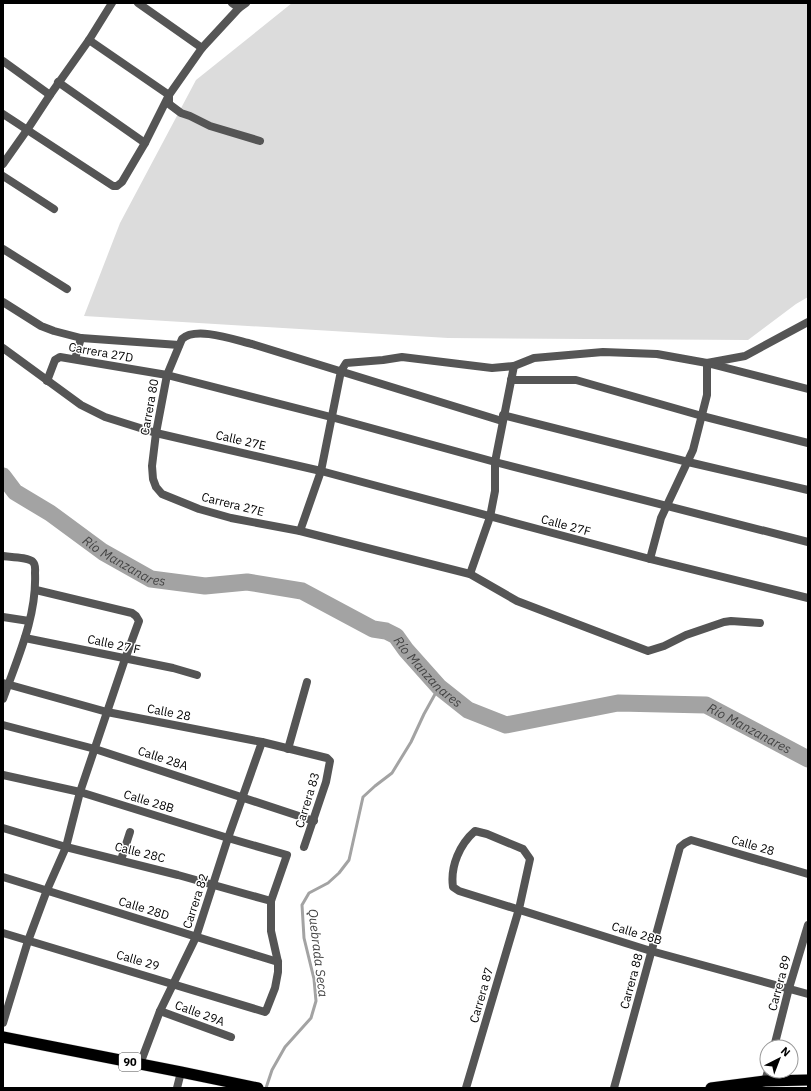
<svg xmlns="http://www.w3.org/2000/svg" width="811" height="1091" viewBox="0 0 811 1091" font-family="'IBM Plex Sans',sans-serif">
  <rect width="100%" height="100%" fill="#fff"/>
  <!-- green -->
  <path fill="#dcdcdc" d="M 292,3 L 808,3 L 808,297 L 796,304 L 748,340 L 448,338 L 84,316 L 120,223 L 196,80 Z"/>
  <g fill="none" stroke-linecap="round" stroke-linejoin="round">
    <!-- stream -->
    <path stroke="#a3a3a3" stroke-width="3" d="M 266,1088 L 272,1070 L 285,1047 L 311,1018 L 316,1001 L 314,979 L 304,938 L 302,905 L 309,893 L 328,883 L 339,873 L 349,860 L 363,797 L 375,786 L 392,773 L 411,742 L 424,714 L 439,687"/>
    <!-- river -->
    <path stroke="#a3a3a3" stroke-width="17" id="s1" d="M 3,476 L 15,492 L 50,513 L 103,552 L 151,579 L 205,586 L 247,582 L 302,591 L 373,629 L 386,631 L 396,636 L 406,650 L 439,687 L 468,710 L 506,725 L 618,703 L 706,705 L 808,759"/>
    <defs>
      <g id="trunk">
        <path d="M 3,1037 L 181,1072 L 258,1088"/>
        <path d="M 711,1088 L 765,1081 L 808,1080"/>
      </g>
    </defs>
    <!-- trunk casing -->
    <use href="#trunk" stroke="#dbdbdb" stroke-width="12"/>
    <!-- minor -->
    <g stroke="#555" stroke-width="8">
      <path d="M 138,3 L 202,48"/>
      <path d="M 232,3 L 239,8"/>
      <path d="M 89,40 L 169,95 L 169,104 L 181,113 L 190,116 L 210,126 L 260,141"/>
      <path d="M 3,61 L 50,95"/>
      <path d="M 58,82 L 145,143"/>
      <path d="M 3,114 L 113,186 L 117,186 L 122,182 L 145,143 L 169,95 L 202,48 L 239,8 L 246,3"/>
      <path d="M 3,164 L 27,130 L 50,95 L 89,40 L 112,3"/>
      <path d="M 3,176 L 54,209"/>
      <path d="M 3,249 L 67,289"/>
      <path d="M 3,302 L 41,326 L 54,331 L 81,338 L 179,345"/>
      <path d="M 3,348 L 81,405 L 105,417 L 156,433 L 321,471 L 650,559 L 808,598"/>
      <path d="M 75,359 L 81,338"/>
      <path d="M 511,380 L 576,380 L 702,416 L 808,443"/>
      <path d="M 47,381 L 55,360 L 60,357 L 167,375 L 331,417 L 495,462 L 808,542"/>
      <path d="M 503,415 L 688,462 L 808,490"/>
      <path d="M 502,421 L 252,344 C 235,340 196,326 182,339 L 167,375 L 156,433 L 152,466 L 153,479 L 156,487 L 162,494 L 199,509 L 231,518 L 300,531 L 470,574 L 517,601 L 648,651 L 664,646 L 686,635 L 724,622 L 731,621 L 760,623"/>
      <path d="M 300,531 L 321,471 L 341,371 L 346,363 L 383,360 L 402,357 L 492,368 L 514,366"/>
      <path d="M 3,556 C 9,557 29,557 33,562 C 36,565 35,570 35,573 C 37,617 17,659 3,699"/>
      <path d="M 650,559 L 661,518 L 693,450 L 707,395 L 707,363 L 808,389"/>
      <path d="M 470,574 L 490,517 L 495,491 L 495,462 L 514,366 L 534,358 L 603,352 L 657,354 L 707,363 L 745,356 L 808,322"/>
      <path d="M 3,617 L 29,621"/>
      <path d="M 25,638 L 173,668 L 197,675"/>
      <path d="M 3,683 L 107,712 L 262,742 L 327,758 L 330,761 L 326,782 L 304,847"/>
      <path d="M 3,725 L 95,749 L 314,821"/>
      <path d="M 288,749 L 307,682"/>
      <path d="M 3,775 L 80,792 L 228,838 L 287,855 L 271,901 L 271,931 L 278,962 L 278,972 L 275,988 L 266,1011 L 265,1012 L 3,933"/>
      <path d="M 3,828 L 66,847 L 178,875 L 271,901"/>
      <path d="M 121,860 L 130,832"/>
      <path d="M 3,877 L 278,962"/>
      <path d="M 160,1011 L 231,1037"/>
      <path d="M 3,1023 L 28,941 L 47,890 L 66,847 L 80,792 L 125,659 L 139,621 L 136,616 L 132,613 L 36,590"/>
      <path d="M 774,1047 L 789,988 L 808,925"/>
      <path d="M 140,1064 L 160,1011 L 196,937 L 228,838 L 262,742"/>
      <path d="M 765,1081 L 768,1071"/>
      <path d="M 177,1088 L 181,1072"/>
      <path d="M 466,1088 L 519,909 L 530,859 L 523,849 L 487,834 L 475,831 C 460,844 450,866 453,887 L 459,891 L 651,951 L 808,994"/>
      <path d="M 614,1088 L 680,847 L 685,843 L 691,840 L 808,874"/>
    </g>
    <!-- trunk -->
    <use href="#trunk" stroke="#000" stroke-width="11"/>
  </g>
  <g text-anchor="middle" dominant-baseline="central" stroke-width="3" stroke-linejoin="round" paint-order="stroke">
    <!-- shield labels -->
    <rect fill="#fff" stroke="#4c4c4c" stroke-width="1" x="119" y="1053" width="22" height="18" rx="3"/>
    <g font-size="11" font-weight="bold" fill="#000">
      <text x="130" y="1062">90</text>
    </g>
    <!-- street labels -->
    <g font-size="12" fill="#000" stroke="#fff">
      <text transform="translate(101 352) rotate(10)">Carrera 27D</text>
      <text transform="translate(149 407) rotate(-80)">Carrera 80</text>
      <text transform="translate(241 440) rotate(13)">Calle 27E</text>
      <text transform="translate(233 504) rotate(14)">Carrera 27E</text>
      <text transform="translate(566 525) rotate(15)">Calle 27F</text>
      <text transform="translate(114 644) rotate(12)">Calle 27 F</text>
      <text transform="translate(169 712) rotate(11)">Calle 28</text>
      <text transform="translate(163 758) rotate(18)">Calle 28A</text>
      <text transform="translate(307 800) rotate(-73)">Carrera 83</text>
      <text transform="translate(149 801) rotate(17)">Calle 28B</text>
      <text transform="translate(753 845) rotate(16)">Calle 28</text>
      <text transform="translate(140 852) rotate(14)">Calle 28C</text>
      <text transform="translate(195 901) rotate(-72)">Carrera 82</text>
      <text transform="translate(144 908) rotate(17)">Calle 28D</text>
      <text transform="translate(637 933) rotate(17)">Calle 28B</text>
      <text transform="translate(138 960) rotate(16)">Calle 29</text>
      <text transform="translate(631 981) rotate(-75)">Carrera 88</text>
      <text transform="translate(779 983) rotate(-75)">Carrera 89</text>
      <text transform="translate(481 995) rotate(-74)">Carrera 87</text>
      <text transform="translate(200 1013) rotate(20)">Calle 29A</text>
    </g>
    <!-- water labels -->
    <g font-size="13" font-style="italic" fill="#444" stroke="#fff">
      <text stroke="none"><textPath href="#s1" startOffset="150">Río Manzanares</textPath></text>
      <text stroke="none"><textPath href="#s1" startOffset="487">Río Manzanares</textPath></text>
      <text stroke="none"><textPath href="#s1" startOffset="835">Río Manzanares</textPath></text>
      <text transform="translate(318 953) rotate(83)">Quebrada Seca</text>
    </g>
  </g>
  <!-- border -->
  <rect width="811" height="1091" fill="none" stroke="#000000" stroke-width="8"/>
  <!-- north arrow -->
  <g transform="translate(779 1059) rotate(42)"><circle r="19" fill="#ffffff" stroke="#999999"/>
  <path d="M0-3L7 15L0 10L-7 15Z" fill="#000000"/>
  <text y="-6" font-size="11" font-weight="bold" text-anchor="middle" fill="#000000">N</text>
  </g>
</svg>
